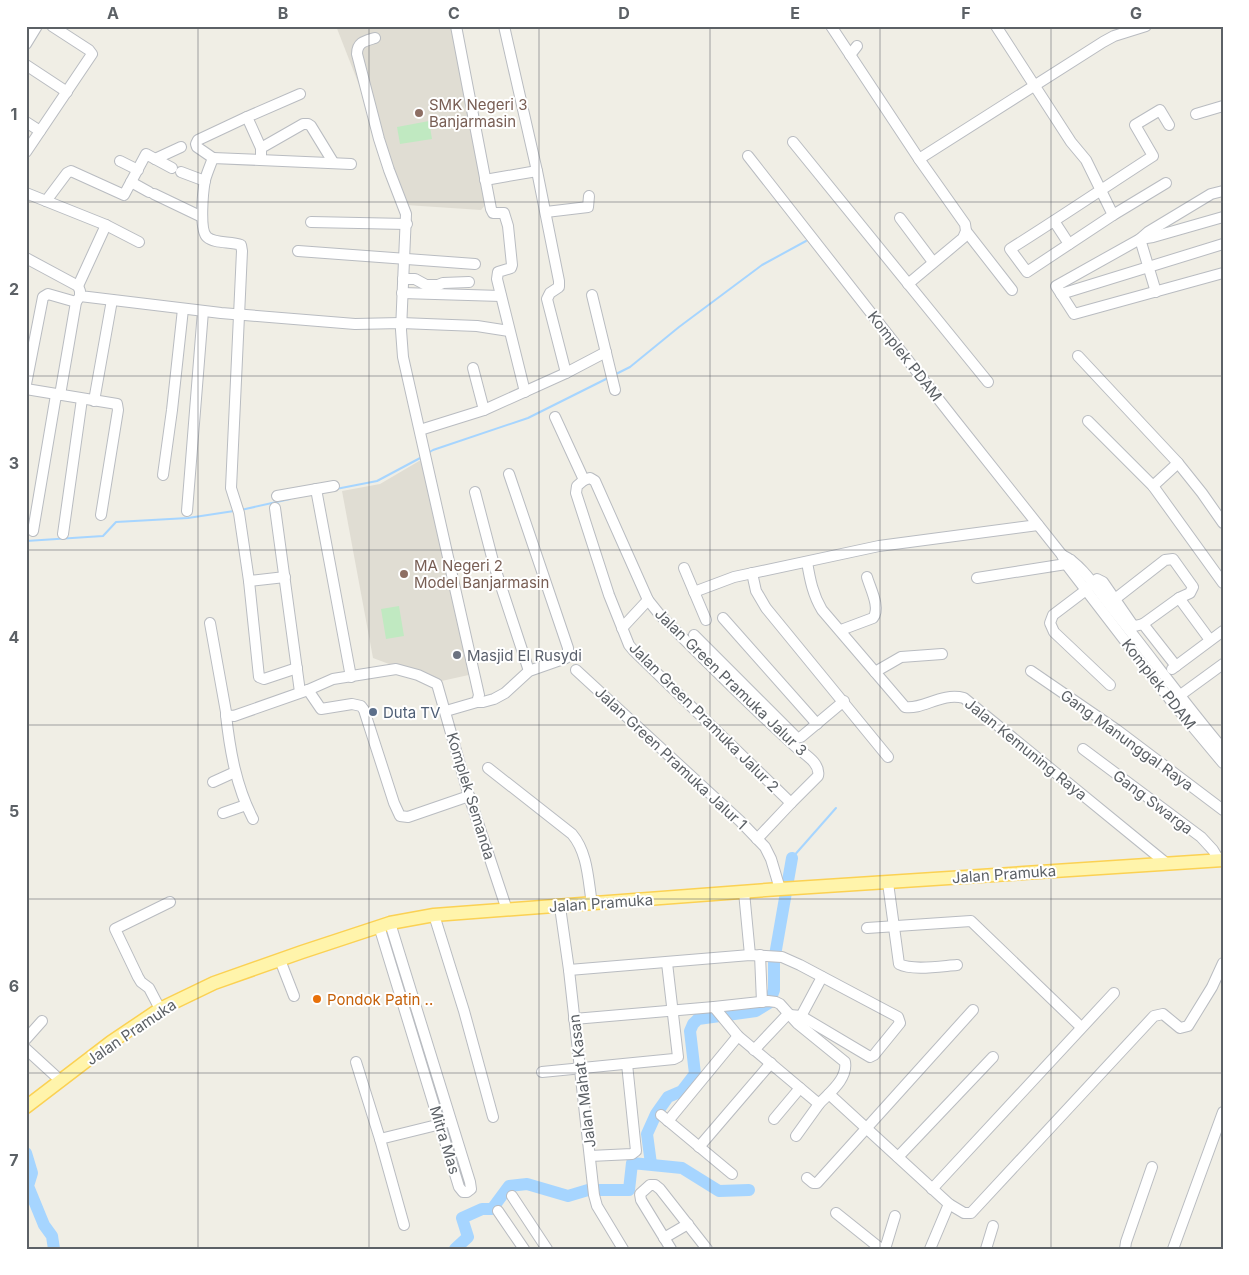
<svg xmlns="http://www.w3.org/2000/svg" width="1249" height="1275" viewBox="0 0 1249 1275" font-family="Inter,sans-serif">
  <rect width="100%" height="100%" fill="#f0eee5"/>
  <!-- education -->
  <g fill="#e0ddd3">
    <path d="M 336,26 L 452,26 L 486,204 L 481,210 L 406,205 Z"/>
    <path d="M 426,457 L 473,674 L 437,682 L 373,658 L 342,491 L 380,484 Z"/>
  </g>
  <!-- green -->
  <g fill="#c0e9c1">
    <path d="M 429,121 L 432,139 L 400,144 L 397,127 Z"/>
    <path d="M 399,606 L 404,636 L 386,639 L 381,609 Z"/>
  </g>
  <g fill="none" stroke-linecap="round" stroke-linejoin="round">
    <!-- stream -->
    <g stroke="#a6d5ff" stroke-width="2">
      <path d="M 614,375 L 630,367 L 679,327 L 762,265 L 806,241"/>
      <path d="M 428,453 L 433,450 L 528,418 L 608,378"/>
      <path d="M 336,489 L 377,481 L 422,457"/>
      <path d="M 241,510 L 290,499"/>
      <path d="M 26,541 L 103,536 L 116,522 L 188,518 L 234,511"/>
      <path d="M 792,858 L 836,808"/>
    </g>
    <!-- river -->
    <g stroke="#a6d5ff" stroke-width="12">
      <path d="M 26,1153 L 32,1173 L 28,1186 L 44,1225 L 52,1236 L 54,1249"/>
      <path d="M 651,1164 L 647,1134 L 656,1114 L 668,1097 L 682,1091 L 695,1074 L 690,1031 L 693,1024 L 698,1019 L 756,1011 L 769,1003 L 774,990 L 774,961 L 792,858"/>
      <path d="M 455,1249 L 468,1237 L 462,1218 L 482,1209 L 492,1209 L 509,1186 L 527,1184 L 568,1196 L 588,1190 L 629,1190 L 632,1163 L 682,1168 L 719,1191 L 749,1190"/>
    </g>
    <defs>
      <g id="minor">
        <path d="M 456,26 L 491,209 L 493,213 L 504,213 L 508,226 L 512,265 L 511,268 L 498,272 L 497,279 L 525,392"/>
        <path d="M 504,26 L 537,171 L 559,281 L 559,287 L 550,293 L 547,299 L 566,373"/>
        <path d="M 831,26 L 919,159 L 1103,42 L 1114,36 L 1146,26"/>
        <path d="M 996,26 L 1071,142 L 1086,160 L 1113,215 L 1027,272 L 1010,249 C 1058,219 1105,187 1153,156 L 1135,125 L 1160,110 L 1169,125"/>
        <path d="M 375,38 C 365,41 357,42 357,54 L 379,139 L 389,170 L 406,214 L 401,330 L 403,357 L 479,695 L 477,702 L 446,711"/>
        <path d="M 26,44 L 37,26"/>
        <path d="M 850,55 L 857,46"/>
        <path d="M 26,65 L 67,92"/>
        <path d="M 1196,114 L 1223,106"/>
        <path d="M 26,122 L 40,131"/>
        <path d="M 793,142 L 988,382"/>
        <path d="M 261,148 L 247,117 L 300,94"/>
        <path d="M 26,152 L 92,54 L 89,50 L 52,26"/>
        <path d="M 748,156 L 954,419 L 1062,555 L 1066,564 L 1172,702 L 1223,763"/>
        <path d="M 213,158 L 197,147 L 196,144 L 198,140 L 247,117"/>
        <path d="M 155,159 L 181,147"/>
        <path d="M 261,160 L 261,148 L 303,124 L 308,124 L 311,126 L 333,162"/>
        <path d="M 120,161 L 138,170"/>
        <path d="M 181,172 L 205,181"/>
        <path d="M 485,180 L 537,171"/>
        <path d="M 131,182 L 149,192"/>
        <path d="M 26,193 L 106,225 L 139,242"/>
        <path d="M 154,194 L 202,217"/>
        <path d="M 46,201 L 67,173 L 71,171 L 124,195 L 146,154 L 172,168"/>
        <path d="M 546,212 L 588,207 L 589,196"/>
        <path d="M 1113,215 L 1166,183"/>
        <path d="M 1223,217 L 1153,237 L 1140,239 L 1056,286 L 1074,314 L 1223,273"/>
        <path d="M 900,218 L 933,262"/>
        <path d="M 1054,221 L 1069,244"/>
        <path d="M 311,222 L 407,224"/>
        <path d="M 966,231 L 1012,290"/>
        <path d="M 298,251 L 475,264"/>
        <path d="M 26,258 L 78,286 L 80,291 L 80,296 L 221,313 L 355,324 L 401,323 L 477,326 L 509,331"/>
        <path d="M 403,279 L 415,279 L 426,285 L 438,285 L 443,283 L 469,282"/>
        <path d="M 908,284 L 963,238 L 966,231 L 965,224 L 919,159"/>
        <path d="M 78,286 L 106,225"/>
        <path d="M 1156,292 L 1140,239 L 1148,232 L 1211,194 L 1223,191"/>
        <path d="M 402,293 L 501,296"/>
        <path d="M 1061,294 L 1223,244"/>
        <path d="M 592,295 L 615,390"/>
        <path d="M 1078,356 L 1178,463 L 1153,486"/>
        <path d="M 473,368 L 484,410"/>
        <path d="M 26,384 L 43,297 L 48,294 L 76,302"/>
        <path d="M 26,389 L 117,404 L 118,410 L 101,515"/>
        <path d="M 60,395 L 76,302 L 78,299"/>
        <path d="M 94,401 L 112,300"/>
        <path d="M 555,417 L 584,480 L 577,486 L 576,493 L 609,595 L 629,645 L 634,651 L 791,803 L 757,839"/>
        <path d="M 1088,421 L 1153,486 L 1223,583"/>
        <path d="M 420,430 L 484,410 L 566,373 L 606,352"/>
        <path d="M 1178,463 L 1202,493 L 1223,523"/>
        <path d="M 163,475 L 172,410 L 183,309"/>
        <path d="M 584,480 L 590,478 L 595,481 L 648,600 L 660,615 C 704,659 749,705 796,747 C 804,754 821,763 818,776 L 791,803"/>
        <path d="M 316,489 L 351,677"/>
        <path d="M 475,492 L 494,565 L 529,671"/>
        <path d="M 277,496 L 334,486"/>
        <path d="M 275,508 L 300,692"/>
        <path d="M 187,511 L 203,311"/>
        <path d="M 33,531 L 56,395"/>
        <path d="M 63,534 L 82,399"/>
        <path d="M 1062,555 C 1083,565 1097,590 1111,607 C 1149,654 1184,703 1223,749"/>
        <path d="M 807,562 C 810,580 813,595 822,610 L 905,707 C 923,710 941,692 964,698 L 1166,863"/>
        <path d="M 684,568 L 706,620"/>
        <path d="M 752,573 L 756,591 L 766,608 L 888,757"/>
        <path d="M 977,578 L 1066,564 L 1071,560"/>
        <path d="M 249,581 L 285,577"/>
        <path d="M 694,592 L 734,577 L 879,546 L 1038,525"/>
        <path d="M 1115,599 L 1165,560 L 1173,559 L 1193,587 L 1190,593 L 1179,598 L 1210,640"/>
        <path d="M 723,618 L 817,724"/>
        <path d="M 210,623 L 226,712 L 226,715 L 234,716 L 308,690 L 333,679 L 396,669 L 418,675 L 437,684 L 469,796 L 507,910"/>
        <path d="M 1143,624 L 1179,598"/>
        <path d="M 622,628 L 648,600"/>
        <path d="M 841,630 L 873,618 C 881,608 870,588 867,577"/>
        <path d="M 694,635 L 797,738 L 801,737 L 844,701"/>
        <path d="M 297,668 L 264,679 L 259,677 L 249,581 L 239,513 L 231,488 L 242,251 L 241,245 C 231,241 215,244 207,237 C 199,230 203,191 205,180 C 207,173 210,166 213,158 L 351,164"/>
        <path d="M 1172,669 L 1223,631"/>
        <path d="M 576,670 L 740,821 L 765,847 L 771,859 L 780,889"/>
        <path d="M 1031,671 L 1117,730 L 1223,810"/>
        <path d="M 875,672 L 901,657 L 942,654"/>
        <path d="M 1110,685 L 1054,632 L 1050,623 L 1053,615 L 1086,590 L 1097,579 L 1103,582 L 1132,624 L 1135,626 L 1143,624 L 1176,666"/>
        <path d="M 308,690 L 321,709 L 352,704 L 361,706 L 364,710 L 394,803 L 400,816 L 408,817 L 469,796"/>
        <path d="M 1175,699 L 1223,664"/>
        <path d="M 477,702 L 483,702 L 494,699 L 505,693 L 529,671 L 566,658 L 568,656 L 568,648 L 509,474"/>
        <path d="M 226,715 C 230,751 236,786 253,819"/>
        <path d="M 1083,749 L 1201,837 L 1213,850 L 1219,860"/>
        <path d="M 488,768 L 572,834 C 588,853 588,880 592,904"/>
        <path d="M 213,782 L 235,772"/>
        <path d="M 223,813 L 246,805"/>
        <path d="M 888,883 L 899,964 C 912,971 942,966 957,965"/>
        <path d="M 744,892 L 750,955"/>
        <path d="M 560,907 L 569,970 L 594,1195 L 597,1206 L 623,1249"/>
        <path d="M 434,915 L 464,1011 L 493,1117"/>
        <path d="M 379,926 L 459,1187 L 463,1192 L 467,1192 L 471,1189 L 470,1182 L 390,923"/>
        <path d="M 867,928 L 971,921 L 1081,1027"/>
        <path d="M 760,955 L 762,1002"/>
        <path d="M 280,960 L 294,996"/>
        <path d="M 569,970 L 750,955 L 782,957 L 800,965 L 898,1017 L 900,1023 L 874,1055 L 870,1057 L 801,1016 L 790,1015"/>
        <path d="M 768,1001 L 776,1002 L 780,1004 L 797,1023 L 845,1062 C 848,1079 829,1093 819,1104 L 738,1036 L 714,1007 Z"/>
        <path d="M 160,1009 L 149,988 L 141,982 L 138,977 L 115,929 L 170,902"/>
        <path d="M 574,1019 L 714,1007"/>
        <path d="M 799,1020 L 822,977"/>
        <path d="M 26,1039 L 42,1021"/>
        <path d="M 26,1049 L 61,1081"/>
        <path d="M 754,1050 L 788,1014"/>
        <path d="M 356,1062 L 380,1139 L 404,1225"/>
        <path d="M 542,1072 L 674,1059 L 678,1057 L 667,963"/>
        <path d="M 829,1094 L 949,1204 L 964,1213 L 971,1213 L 1154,1016 L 1163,1014 L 1180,1028 L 1188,1026 L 1212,987 L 1223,963"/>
        <path d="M 661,1115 L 732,1174"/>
        <path d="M 774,1119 L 800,1088"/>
        <path d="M 668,1121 L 738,1036"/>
        <path d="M 796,1136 L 819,1104"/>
        <path d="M 380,1139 L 445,1123"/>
        <path d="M 699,1147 L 771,1063"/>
        <path d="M 590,1156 L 632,1154 L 636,1151 L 627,1064"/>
        <path d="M 898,1157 L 993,1057"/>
        <path d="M 807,1178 L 813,1183 L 817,1183 L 973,1010"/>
        <path d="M 932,1189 L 1114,993"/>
        <path d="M 512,1196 L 547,1249"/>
        <path d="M 498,1211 L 524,1249"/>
        <path d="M 836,1213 L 881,1249"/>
        <path d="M 664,1238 L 688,1224"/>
        <path d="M 671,1249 L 641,1200 L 640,1194 L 650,1185 L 655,1185 L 660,1189 L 707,1249"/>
        <path d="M 885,1249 L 895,1216"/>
        <path d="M 930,1249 L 949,1204"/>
        <path d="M 986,1249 L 993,1226"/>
        <path d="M 1125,1249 L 1126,1242 L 1152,1167"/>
        <path d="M 1173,1249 L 1223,1112"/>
      </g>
      <path id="major" d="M 26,1107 L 111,1042 L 160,1009 L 214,983 L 302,952 L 390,923 L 434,915 L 780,889 L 1223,860"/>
    </defs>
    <!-- minor casing -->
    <use href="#minor" stroke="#b9bcc1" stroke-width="12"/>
    <!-- major casing -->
    <use href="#major" stroke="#fbd153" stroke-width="15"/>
    <!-- minor -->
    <use href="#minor" stroke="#fff" stroke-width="10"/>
    <!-- major -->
    <use href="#major" stroke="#fff4ab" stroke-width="12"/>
  </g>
  <!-- grid -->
  <path fill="none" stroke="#5c6166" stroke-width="1" stroke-opacity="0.55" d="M 198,26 L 198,1249M 369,26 L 369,1249M 539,26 L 539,1249M 710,26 L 710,1249M 880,26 L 880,1249M 1051,26 L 1051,1249M 26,202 L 1223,202M 26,376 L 1223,376M 26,550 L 1223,550M 26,725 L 1223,725M 26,899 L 1223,899M 26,1073 L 1223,1073"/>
  <!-- markers -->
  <g fill="#8d6e63" stroke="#fff" stroke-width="2">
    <circle cx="419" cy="113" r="5"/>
    <circle cx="404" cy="574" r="5"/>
  </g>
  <circle fill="#6b7280" stroke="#fff" stroke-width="2" cx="457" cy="655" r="5"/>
  <circle fill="#5c6f8a" stroke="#fff" stroke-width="2" cx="373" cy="712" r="5"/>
  <circle fill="#e8710a" stroke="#fff" stroke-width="2" cx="317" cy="999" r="5"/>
  <g text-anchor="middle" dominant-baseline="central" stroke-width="4" stroke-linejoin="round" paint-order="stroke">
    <!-- education labels -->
    <g font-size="15" fill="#785e54" stroke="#fff" text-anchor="start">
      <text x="429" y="104">SMK Negeri 3<tspan x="429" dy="17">Banjarmasin</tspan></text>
      <text x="414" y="565">MA Negeri 2<tspan x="414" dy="17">Model Banjarmasin</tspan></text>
    </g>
    <!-- street labels -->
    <g font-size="15" fill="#5c6166" stroke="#fff">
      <text transform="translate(905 356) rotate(52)">Komplek PDAM</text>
      <text transform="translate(731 682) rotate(44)">Jalan Green Pramuka Jalur 3</text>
      <text transform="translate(1159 684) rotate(52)">Komplek PDAM</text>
      <text transform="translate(704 717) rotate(45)">Jalan Green Pramuka Jalur 2</text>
      <text transform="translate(1127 740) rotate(36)">Gang Manunggal Raya</text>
      <text transform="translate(1026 749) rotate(39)">Jalan Kemuning Raya</text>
      <text transform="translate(671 758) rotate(43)">Jalan Green Pramuka Jalur 1</text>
      <text transform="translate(471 796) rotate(73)">Komplek Semanda</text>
      <text transform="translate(1153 802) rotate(37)">Gang Swarga</text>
      <text transform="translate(1004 874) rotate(-4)">Jalan Pramuka</text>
      <text transform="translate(601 903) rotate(-4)">Jalan Pramuka</text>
      <text transform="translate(131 1032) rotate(-34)">Jalan Pramuka</text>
      <text transform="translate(582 1081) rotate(-97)">Jalan Mahat Kasan</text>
      <text transform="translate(445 1140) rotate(73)">Mitra Mas</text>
    </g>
    <!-- worship labels -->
    <g font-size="15" fill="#5b616d" stroke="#fff" text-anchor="start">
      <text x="467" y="655">Masjid El Rusydi</text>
    </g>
    <!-- service labels -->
    <g font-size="15" fill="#4e5e75" stroke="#fff" text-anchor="start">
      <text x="383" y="712">Duta TV</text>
    </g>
    <!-- food labels -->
    <g font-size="15" fill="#c56008" stroke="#fff" text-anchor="start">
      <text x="327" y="999">Pondok Patin ..</text>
    </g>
  </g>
  <!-- border -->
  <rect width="1249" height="1275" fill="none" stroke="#ffffff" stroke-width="55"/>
  <rect x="28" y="28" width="1194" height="1220" fill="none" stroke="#5c6166" stroke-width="2"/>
  <g font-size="16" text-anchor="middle" font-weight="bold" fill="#5c6166">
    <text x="113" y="19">A</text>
    <text x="283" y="19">B</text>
    <text x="454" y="19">C</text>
    <text x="624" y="19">D</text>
    <text x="795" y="19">E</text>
    <text x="966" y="19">F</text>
    <text x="1136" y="19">G</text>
    <text x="14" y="120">1</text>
    <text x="14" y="295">2</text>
    <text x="14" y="469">3</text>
    <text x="14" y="643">4</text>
    <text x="14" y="817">5</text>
    <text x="14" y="992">6</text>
    <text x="14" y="1166">7</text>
  </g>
</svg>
